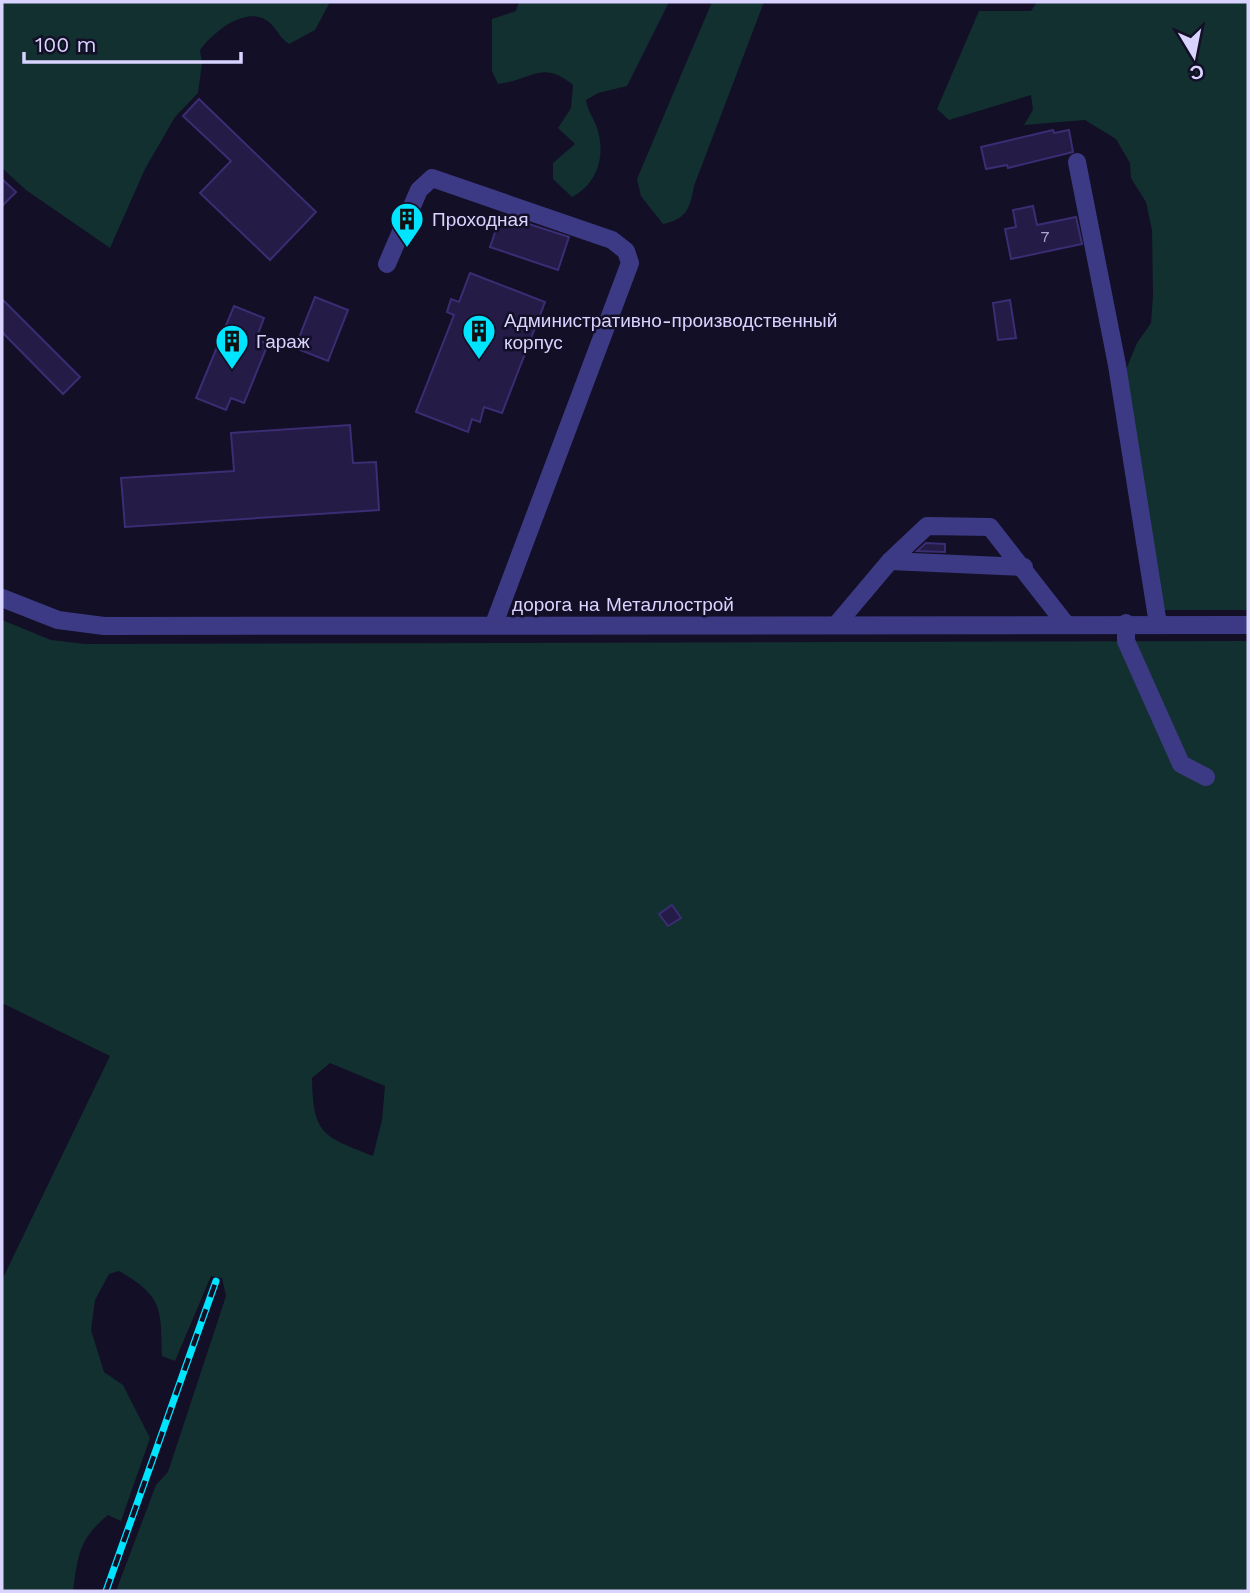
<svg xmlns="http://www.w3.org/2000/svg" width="1250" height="1593" viewBox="0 0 1250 1593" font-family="'Work Sans',sans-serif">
  <rect width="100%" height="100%" fill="#130f26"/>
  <!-- green -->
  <g fill="#12302f" fill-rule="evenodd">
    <path d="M 2,2 L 330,2 L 315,30 L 289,44 C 280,38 278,31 271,24 C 249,2 213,32 200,50 L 202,63 L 198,93 L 175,117 L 145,169 L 110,248 L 26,190 L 2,168 Z"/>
    <path d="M 519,2 L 669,2 L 627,86 L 598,93 L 586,100 C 588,111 592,116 596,125 C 607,153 598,184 572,197 L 553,179 L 553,163 L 575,144 L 558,128 L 571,108 L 573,85 C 542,59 532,80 498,84 L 492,71 L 492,19 L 516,11 Z"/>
    <path d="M 712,2 L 764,2 L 694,186 C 690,208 687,219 663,224 L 641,196 L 637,179 Z"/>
    <path d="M 1037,2 L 1248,2 L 1248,610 L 1162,610 L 1125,372 L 1137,343 L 1151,323 L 1153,295 L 1152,230 L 1146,202 L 1131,178 L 1130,163 L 1116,139 L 1085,120 L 1024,125 L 1033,110 L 1031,95 L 949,120 L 937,109 L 979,11 L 1031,11 Z"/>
    <path d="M 2,620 L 51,640 L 85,644 L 1248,641 L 1248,1591 L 116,1591 L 156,1485 L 168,1472 L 226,1296 L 222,1278 L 211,1276 L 175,1361 L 162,1356 C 161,1309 163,1296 119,1271 L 109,1274 L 95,1300 L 91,1330 L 104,1372 L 123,1385 L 150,1438 L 121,1521 L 108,1515 C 79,1539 78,1555 73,1591 L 2,1591 L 2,1280 L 110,1056 L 2,1003 ZM 330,1063 L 385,1086 L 382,1120 L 373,1156 C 323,1136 313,1135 312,1078 Z"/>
  </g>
  <!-- building -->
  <g fill="#241b47" stroke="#3b2d73" stroke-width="2">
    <path d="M 199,99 L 316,212 L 270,260 L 200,193 L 231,161 L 183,116 Z"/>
    <path d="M 1053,130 L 1054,133 L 1069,130 L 1073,152 L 1008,168 L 1007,165 L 986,169 L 981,147 Z"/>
    <path d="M 2,179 L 16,192 L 2,206 Z"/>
    <path d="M 1033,206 L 1037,225 L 1076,217 L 1082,244 L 1011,259 L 1005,229 L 1016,227 L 1013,210 Z"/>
    <path d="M 501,215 L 569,237 L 558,270 L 490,247 Z"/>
    <path d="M 470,273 L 545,302 L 502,413 L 484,407 L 480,422 L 472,419 L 468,432 L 416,412 L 454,315 L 447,312 L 451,299 L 459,302 Z"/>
    <path d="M 315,297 L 348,310 L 328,361 L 295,348 Z"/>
    <path d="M 2,299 L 80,377 L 63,394 L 2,332 Z"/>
    <path d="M 1010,300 L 1016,338 L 998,340 L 993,303 Z"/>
    <path d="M 234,306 L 264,318 L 256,339 L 268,344 L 244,403 L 231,398 L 226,410 L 196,398 Z"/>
    <path d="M 350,425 L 353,463 L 376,462 L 379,510 L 125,527 L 121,478 L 234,471 L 231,433 Z"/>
    <path d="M 926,543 L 945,544 L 945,552 L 917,551 Z"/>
    <path d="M 672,905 L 681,918 L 668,926 L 659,914 Z"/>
  </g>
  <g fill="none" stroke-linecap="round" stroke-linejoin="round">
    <!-- minor -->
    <g stroke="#3d3a85" stroke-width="18">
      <path d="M 1077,162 L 1117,365 L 1158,624"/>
      <path d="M 387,264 L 419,190 L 432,178 L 612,240 L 626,251 L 630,263 L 494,624"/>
      <path d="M 890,561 L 1024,567"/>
      <path d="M 2,598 L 58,620 L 104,626 L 1248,625"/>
      <path d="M 1126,623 L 1126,641 L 1181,764 L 1206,777"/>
      <path d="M 836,625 L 890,561 L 927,526 L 990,527 L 1065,623"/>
    </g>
    <defs>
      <path id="rail" d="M 106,1591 L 216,1281"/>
    </defs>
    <!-- rail casing -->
    <use href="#rail" stroke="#00e5ff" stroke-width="7"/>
    <!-- rail -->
    <use href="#rail" stroke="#130f26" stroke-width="4.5" stroke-dasharray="13" stroke-linecap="butt"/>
  </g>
  <!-- icons -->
  <defs>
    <symbol id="building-pin" viewBox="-11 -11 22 30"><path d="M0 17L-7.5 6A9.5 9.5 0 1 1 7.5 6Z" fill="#00e5ff" stroke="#130f26"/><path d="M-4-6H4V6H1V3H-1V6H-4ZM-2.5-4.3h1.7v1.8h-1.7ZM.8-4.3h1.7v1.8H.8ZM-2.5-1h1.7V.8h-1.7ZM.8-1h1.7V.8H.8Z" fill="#111"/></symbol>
  </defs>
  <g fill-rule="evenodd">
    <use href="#building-pin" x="388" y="200" width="38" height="52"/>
    <use href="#building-pin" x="460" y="312" width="38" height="52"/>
    <use href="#building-pin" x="213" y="322" width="38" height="52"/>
  </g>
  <g text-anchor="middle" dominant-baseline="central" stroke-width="5" stroke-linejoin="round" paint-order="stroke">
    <!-- number labels -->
    <g font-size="16" fill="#aca6d1">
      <text x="1045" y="236">7</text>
    </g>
    <!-- poi labels -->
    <g font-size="19" fill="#d9d4ff" stroke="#130f26" text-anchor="start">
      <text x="432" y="219">Проходная</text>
      <text x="504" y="320">Административно-производственный<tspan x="504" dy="22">корпус</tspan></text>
      <text x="256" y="341">Гараж</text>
    </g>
    <!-- street labels -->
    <g font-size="19" fill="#d9d4ff" stroke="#130f26">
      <text x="623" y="604">дорога на Металлострой</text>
    </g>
  </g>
  <!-- border -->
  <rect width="1250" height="1593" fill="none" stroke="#d9d4ff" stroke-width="7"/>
  <!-- north arrow -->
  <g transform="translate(1194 56) rotate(170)" stroke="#130f26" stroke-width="5" paint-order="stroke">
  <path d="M0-5L12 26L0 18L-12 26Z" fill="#d9d4ff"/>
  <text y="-10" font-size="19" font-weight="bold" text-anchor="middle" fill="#d9d4ff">С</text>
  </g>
  <!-- scale -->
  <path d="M24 52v10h217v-10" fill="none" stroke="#d9d4ff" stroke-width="3.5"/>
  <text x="35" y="52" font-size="21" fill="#d9d4ff" stroke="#130f26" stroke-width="5" paint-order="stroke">100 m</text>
</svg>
